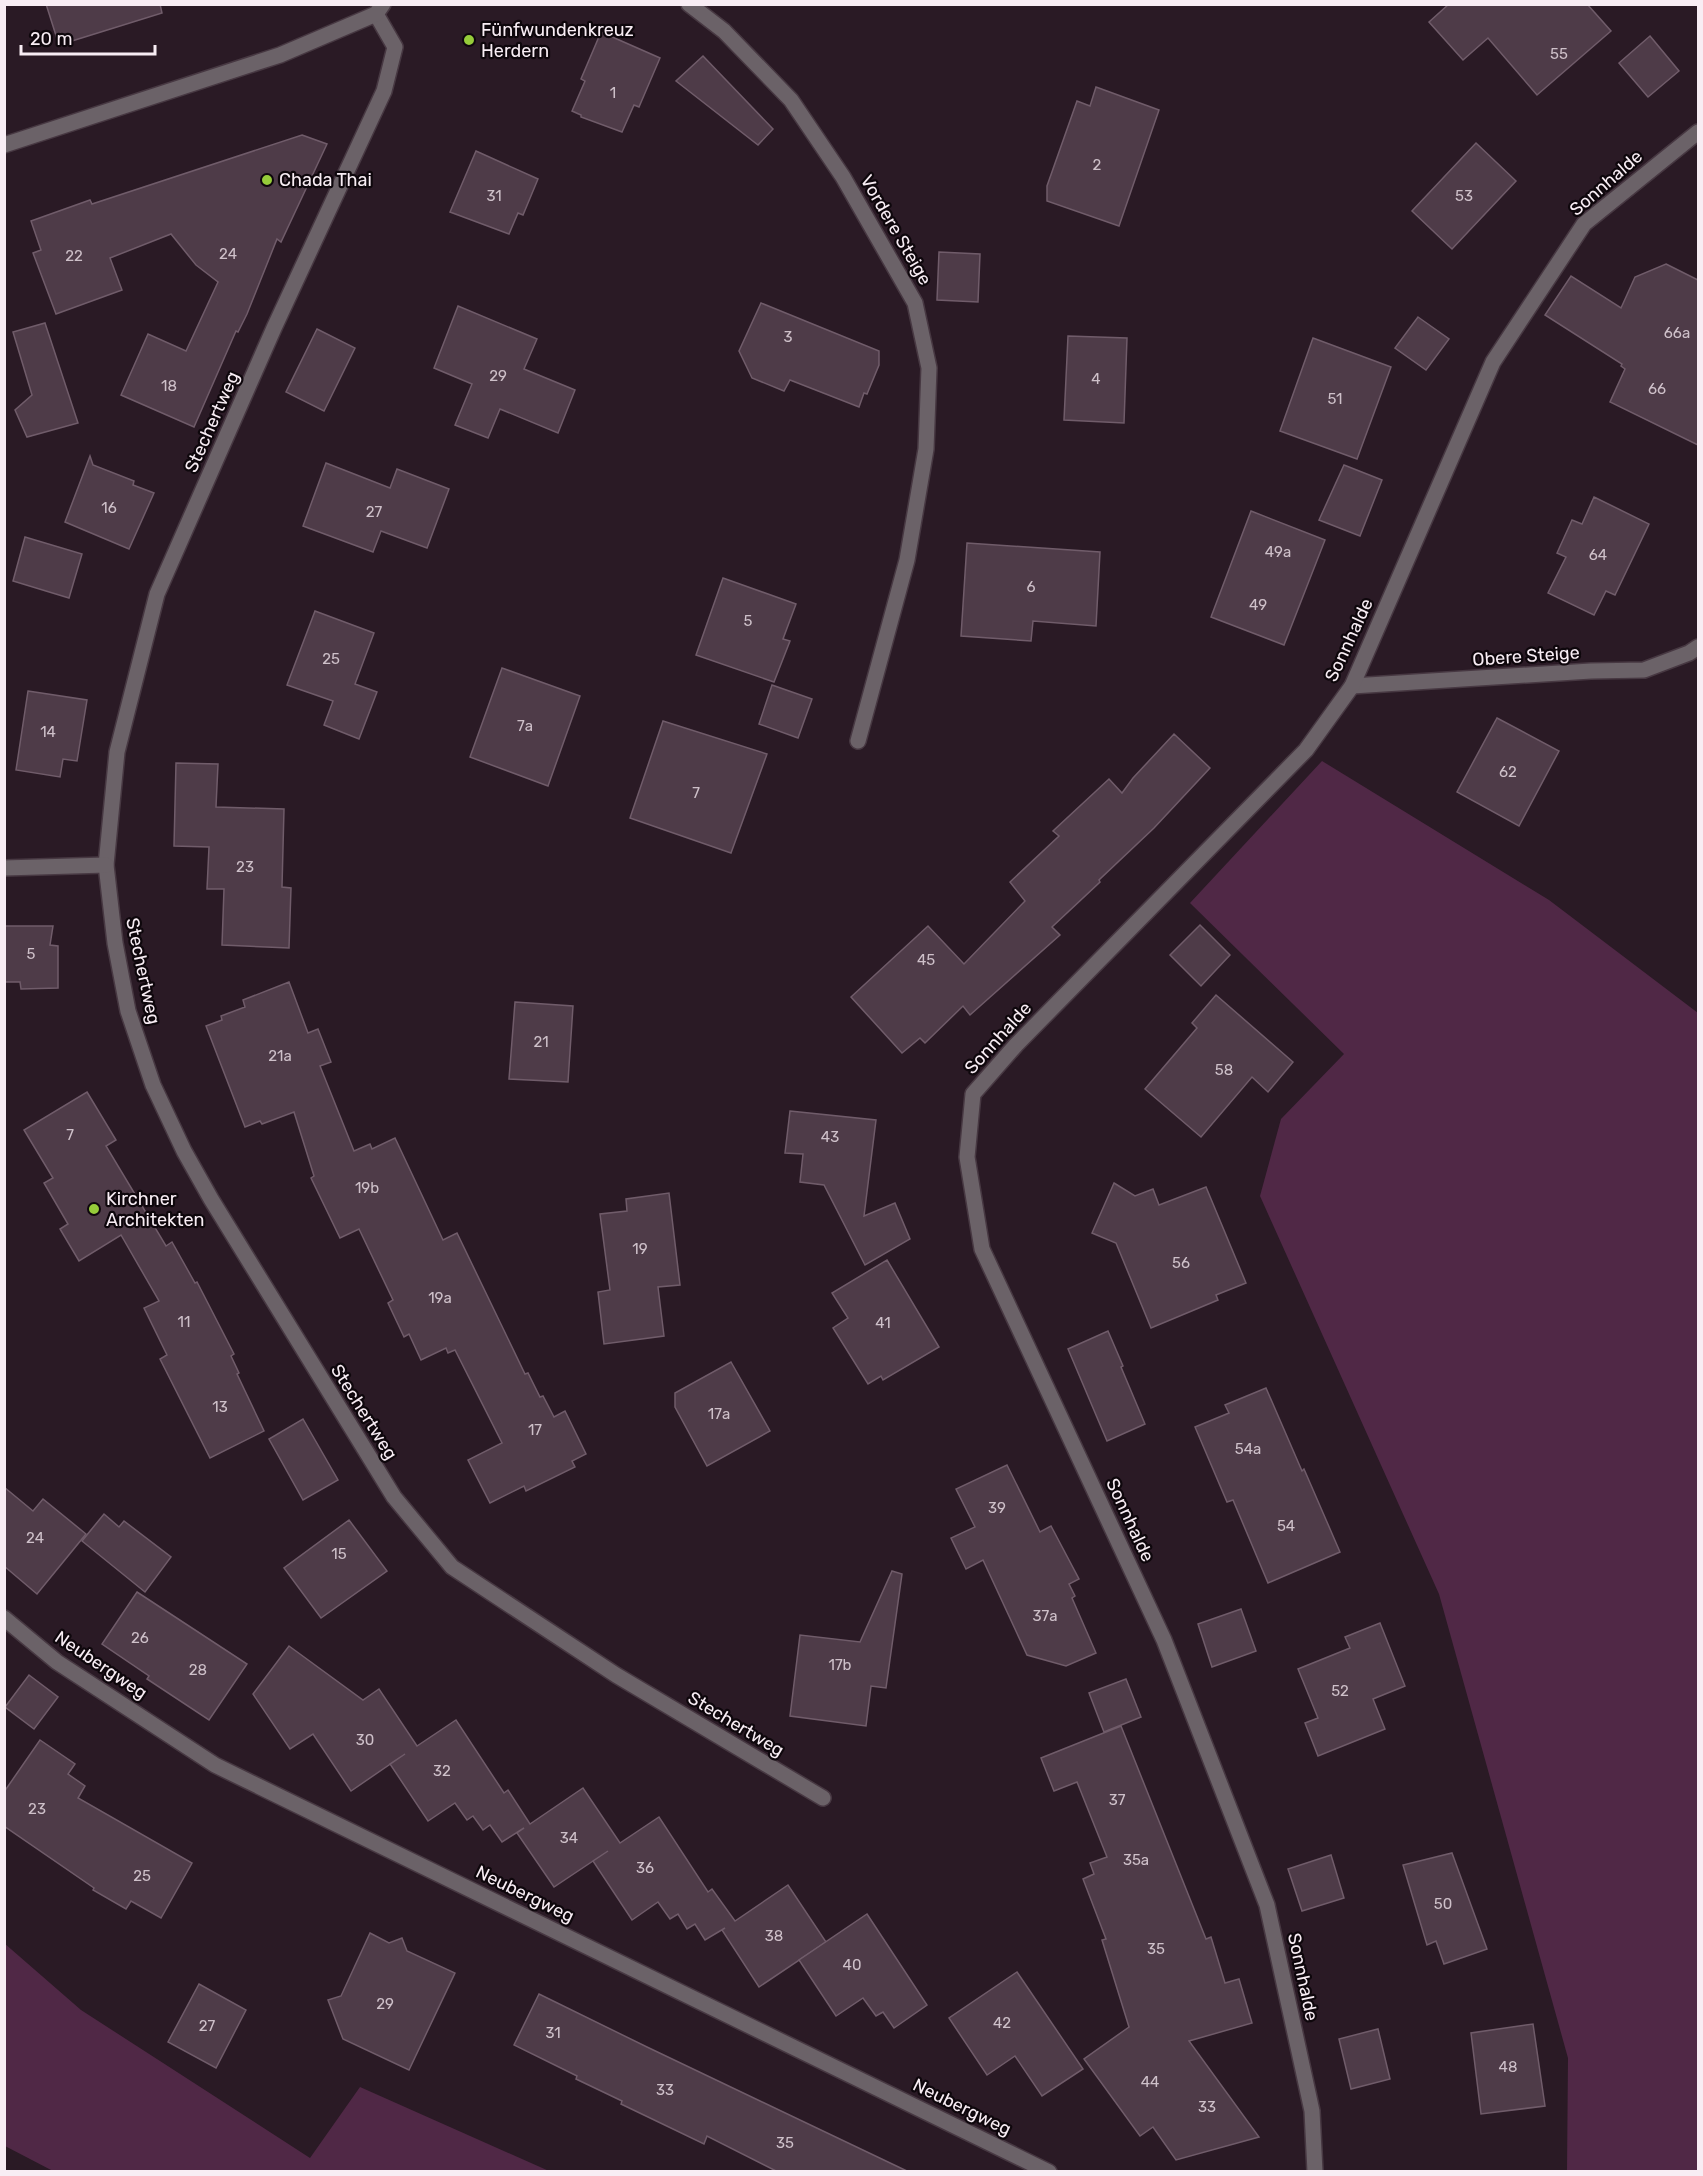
<svg xmlns="http://www.w3.org/2000/svg" width="1703" height="2176" viewBox="0 0 1703 2176" font-family="Rubik,sans-serif">
  <rect width="100%" height="100%" fill="#2a1a25"/>
  <!-- green -->
  <g fill="#502846">
    <path d="M 1322,761 L 1549,900 L 1698,1013 L 1698,2171 L 1567,2171 L 1568,2058 L 1439,1594 L 1260,1196 L 1281,1119 L 1344,1054 L 1190,903 Z"/>
    <path d="M 4,1943 L 81,2010 L 310,2158 L 360,2087 L 549,2171 L 53,2171 L 5,2146 Z"/>
  </g>
  <!-- building -->
  <g fill="#4e3b48" stroke="#705c6a" stroke-width="1.5">
    <path d="M 46,4 L 160,4 L 162,13 L 59,45 Z"/>
    <path d="M 1449,4 L 1587,4 L 1611,31 L 1537,95 L 1488,38 L 1463,60 L 1429,22 Z"/>
    <path d="M 601,32 L 660,58 L 639,107 L 634,105 L 622,132 L 581,117 L 581,115 L 572,111 L 585,81 L 581,79 Z"/>
    <path d="M 1650,36 L 1679,71 L 1648,97 L 1619,63 Z"/>
    <path d="M 703,56 L 773,129 L 758,145 L 676,81 Z"/>
    <path d="M 1096,87 L 1159,110 L 1119,226 L 1047,201 L 1047,186 L 1077,101 L 1090,106 Z"/>
    <path d="M 302,135 L 327,144 L 281,242 L 277,239 L 247,314 L 238,332 L 236,331 L 194,427 L 121,395 L 148,334 L 186,351 L 218,282 L 196,265 L 171,234 L 110,258 L 122,290 L 56,314 L 33,253 L 41,250 L 31,221 L 90,200 L 92,204 Z"/>
    <path d="M 1476,143 L 1516,181 L 1452,249 L 1412,211 Z"/>
    <path d="M 476,151 L 538,179 L 523,215 L 518,213 L 509,234 L 450,212 Z"/>
    <path d="M 939,252 L 980,254 L 978,302 L 937,300 Z"/>
    <path d="M 1666,264 L 1698,280 L 1698,445 L 1610,402 L 1625,369 L 1621,366 L 1622,364 L 1545,315 L 1571,276 L 1621,308 L 1635,277 Z"/>
    <path d="M 761,303 L 879,351 L 879,365 L 867,394 L 864,393 L 859,407 L 790,380 L 784,391 L 752,378 L 739,351 Z"/>
    <path d="M 458,306 L 537,339 L 524,369 L 575,390 L 558,433 L 500,409 L 488,438 L 455,425 L 472,384 L 434,368 Z"/>
    <path d="M 1418,317 L 1449,339 L 1426,370 L 1395,348 Z"/>
    <path d="M 45,323 L 78,423 L 27,437 L 15,410 L 32,395 L 13,332 Z"/>
    <path d="M 317,329 L 355,348 L 324,411 L 286,392 Z"/>
    <path d="M 1068,336 L 1127,338 L 1124,423 L 1064,420 Z"/>
    <path d="M 1313,338 L 1391,367 L 1357,459 L 1280,431 Z"/>
    <path d="M 90,456 L 93,465 L 134,481 L 133,485 L 154,493 L 129,549 L 65,522 Z"/>
    <path d="M 326,463 L 390,488 L 397,469 L 449,489 L 427,548 L 381,531 L 373,552 L 303,526 Z"/>
    <path d="M 1344,465 L 1382,480 L 1360,536 L 1319,520 Z"/>
    <path d="M 1594,497 L 1649,524 L 1615,595 L 1606,591 L 1594,615 L 1548,593 L 1566,557 L 1557,553 L 1572,520 L 1582,524 Z"/>
    <path d="M 1251,511 L 1325,540 L 1284,645 L 1211,617 Z"/>
    <path d="M 25,537 L 82,554 L 69,598 L 13,581 Z"/>
    <path d="M 967,543 L 1100,552 L 1096,626 L 1033,621 L 1031,641 L 961,636 Z"/>
    <path d="M 723,578 L 796,604 L 783,639 L 790,641 L 774,682 L 696,655 Z"/>
    <path d="M 315,611 L 374,633 L 355,684 L 377,692 L 359,739 L 324,725 L 333,701 L 287,685 Z"/>
    <path d="M 502,668 L 580,696 L 548,786 L 470,757 Z"/>
    <path d="M 772,685 L 812,699 L 798,738 L 759,724 Z"/>
    <path d="M 28,691 L 87,700 L 77,761 L 63,759 L 60,777 L 16,770 Z"/>
    <path d="M 1497,718 L 1559,751 L 1519,826 L 1457,792 Z"/>
    <path d="M 663,721 L 767,754 L 731,853 L 630,818 Z"/>
    <path d="M 1174,734 L 1210,768 L 1154,828 L 1099,880 L 1100,882 L 1052,927 L 1060,935 L 970,1015 L 963,1006 L 925,1043 L 920,1038 L 902,1053 L 851,997 L 928,926 L 964,964 L 1025,901 L 1010,882 L 1059,836 L 1053,831 L 1109,779 L 1122,793 L 1133,778 Z"/>
    <path d="M 176,763 L 218,764 L 216,807 L 284,809 L 282,887 L 291,888 L 289,948 L 222,945 L 224,889 L 207,889 L 209,847 L 174,846 Z"/>
    <path d="M 1200,925 L 1230,955 L 1201,986 L 1170,955 Z"/>
    <path d="M 4,926 L 53,926 L 50,945 L 58,946 L 58,988 L 21,989 L 20,982 L 4,982 Z"/>
    <path d="M 289,982 L 308,1033 L 318,1029 L 331,1062 L 320,1066 L 354,1151 L 370,1144 L 372,1149 L 395,1138 L 443,1240 L 457,1233 L 525,1374 L 528,1373 L 540,1397 L 543,1396 L 554,1417 L 565,1411 L 586,1454 L 572,1461 L 575,1467 L 526,1491 L 524,1486 L 490,1503 L 468,1460 L 502,1443 L 455,1350 L 448,1353 L 446,1348 L 421,1360 L 409,1334 L 404,1337 L 388,1303 L 393,1300 L 359,1229 L 340,1238 L 311,1178 L 314,1176 L 294,1112 L 262,1124 L 260,1121 L 245,1127 L 206,1026 L 222,1020 L 221,1016 L 245,1007 L 243,1000 Z"/>
    <path d="M 1216,995 L 1293,1062 L 1268,1092 L 1252,1077 L 1201,1137 L 1145,1089 L 1197,1028 L 1192,1023 Z"/>
    <path d="M 515,1002 L 573,1006 L 568,1082 L 509,1079 Z"/>
    <path d="M 87,1092 L 116,1140 L 106,1146 L 166,1246 L 172,1242 L 195,1283 L 197,1282 L 234,1354 L 231,1356 L 239,1373 L 237,1374 L 264,1431 L 210,1458 L 160,1359 L 167,1355 L 144,1308 L 159,1301 L 121,1235 L 79,1261 L 60,1229 L 68,1224 L 44,1183 L 53,1178 L 24,1130 Z"/>
    <path d="M 790,1111 L 876,1120 L 864,1216 L 895,1203 L 910,1239 L 865,1265 L 824,1185 L 800,1182 L 803,1154 L 785,1153 Z"/>
    <path d="M 1114,1183 L 1135,1196 L 1153,1189 L 1159,1205 L 1206,1187 L 1246,1283 L 1216,1295 L 1218,1300 L 1151,1328 L 1116,1243 L 1092,1233 Z"/>
    <path d="M 669,1193 L 680,1285 L 658,1287 L 664,1336 L 604,1344 L 598,1292 L 610,1290 L 600,1214 L 627,1211 L 626,1199 Z"/>
    <path d="M 887,1260 L 939,1347 L 883,1380 L 881,1376 L 868,1384 L 833,1328 L 848,1318 L 832,1293 Z"/>
    <path d="M 1108,1331 L 1123,1366 L 1121,1367 L 1145,1424 L 1107,1441 L 1068,1349 Z"/>
    <path d="M 731,1362 L 770,1431 L 707,1466 L 675,1407 L 675,1393 Z"/>
    <path d="M 1266,1388 L 1302,1471 L 1304,1469 L 1340,1552 L 1268,1583 L 1233,1500 L 1227,1502 L 1195,1427 L 1229,1413 L 1225,1405 Z"/>
    <path d="M 303,1419 L 338,1480 L 303,1500 L 269,1439 Z"/>
    <path d="M 1007,1465 L 1040,1532 L 1051,1526 L 1079,1579 L 1069,1584 L 1075,1596 L 1072,1598 L 1096,1653 L 1066,1666 L 1027,1655 L 983,1560 L 966,1569 L 951,1538 L 975,1527 L 956,1489 Z"/>
    <path d="M 4,1487 L 33,1511 L 43,1499 L 86,1534 L 37,1594 L 4,1566 Z"/>
    <path d="M 104,1514 L 119,1527 L 124,1521 L 171,1557 L 145,1592 L 82,1541 Z"/>
    <path d="M 349,1520 L 387,1571 L 321,1618 L 284,1568 Z"/>
    <path d="M 892,1571 L 902,1574 L 886,1688 L 871,1686 L 866,1726 L 790,1716 L 800,1635 L 860,1642 Z"/>
    <path d="M 137,1592 L 247,1664 L 209,1720 L 147,1679 L 149,1676 L 102,1644 Z"/>
    <path d="M 1241,1609 L 1256,1651 L 1212,1667 L 1198,1624 Z"/>
    <path d="M 1380,1623 L 1405,1686 L 1373,1699 L 1385,1729 L 1318,1756 L 1305,1723 L 1318,1718 L 1298,1669 L 1350,1648 L 1345,1637 Z"/>
    <path d="M 289,1646 L 363,1700 L 379,1689 L 417,1746 L 456,1720 L 504,1793 L 508,1790 L 530,1824 L 583,1788 L 620,1843 L 659,1817 L 708,1892 L 712,1889 L 735,1921 L 788,1885 L 826,1942 L 759,1987 L 722,1930 L 725,1928 L 705,1940 L 695,1924 L 687,1929 L 678,1914 L 670,1919 L 658,1902 L 632,1920 L 593,1861 L 608,1851 L 554,1887 L 517,1833 L 524,1828 L 502,1842 L 490,1825 L 483,1830 L 473,1816 L 467,1820 L 455,1803 L 428,1821 L 390,1764 L 405,1754 L 351,1791 L 313,1734 L 290,1749 L 253,1694 Z"/>
    <path d="M 29,1675 L 58,1697 L 34,1729 L 5,1707 Z"/>
    <path d="M 1126,1679 L 1141,1717 L 1104,1732 L 1089,1693 Z"/>
    <path d="M 1121,1726 L 1206,1939 L 1211,1937 L 1225,1983 L 1239,1979 L 1252,2023 L 1189,2041 L 1259,2137 L 1176,2160 L 1153,2127 L 1140,2136 L 1084,2059 L 1129,2027 L 1102,1940 L 1106,1939 L 1083,1879 L 1094,1874 L 1090,1863 L 1107,1857 L 1077,1782 L 1054,1791 L 1041,1758 Z"/>
    <path d="M 40,1740 L 75,1764 L 68,1774 L 85,1786 L 78,1798 L 192,1863 L 161,1918 L 131,1901 L 126,1909 L 93,1890 L 94,1888 L 4,1826 L 4,1792 Z"/>
    <path d="M 1452,1853 L 1487,1949 L 1444,1964 L 1436,1941 L 1427,1945 L 1403,1865 Z"/>
    <path d="M 1331,1855 L 1344,1898 L 1302,1911 L 1288,1869 Z"/>
    <path d="M 867,1914 L 927,2005 L 894,2028 L 883,2012 L 876,2016 L 863,1998 L 836,2016 L 799,1960 Z"/>
    <path d="M 370,1933 L 389,1943 L 402,1938 L 407,1951 L 455,1973 L 409,2070 L 343,2039 L 328,2000 L 341,1996 Z"/>
    <path d="M 1017,1972 L 1083,2069 L 1042,2096 L 1015,2056 L 987,2075 L 949,2018 Z"/>
    <path d="M 199,1984 L 246,2010 L 216,2068 L 168,2042 Z"/>
    <path d="M 539,1994 L 647,2047 L 909,2172 L 778,2172 L 707,2136 L 704,2144 L 621,2104 L 622,2101 L 576,2079 L 577,2076 L 514,2045 Z"/>
    <path d="M 1533,2024 L 1545,2106 L 1481,2114 L 1471,2033 Z"/>
    <path d="M 1378,2029 L 1390,2079 L 1351,2089 L 1339,2039 Z"/>
  </g>
  <g fill="none" stroke-linecap="round" stroke-linejoin="round">
    <defs>
      <g id="street">
        <path d="M 689,4 L 724,31 L 791,100 L 843,177 L 915,303 L 929,368 L 926,449 L 907,560 L 858,741"/>
        <path d="M 376,14 L 395,47 L 384,91 L 274,328 L 157,594 L 117,752 L 106,865 L 115,943 L 128,1011 L 153,1085 L 184,1151 L 211,1199 L 394,1497 L 452,1567 L 616,1675 L 823,1798"/>
        <path d="M 4,145 L 280,55 L 376,14 L 383,4"/>
        <path d="M 1352,686 L 1591,671 L 1644,670 L 1689,653 L 1698,647"/>
        <path d="M 4,868 L 106,865"/>
        <path d="M 4,1618 L 57,1662 L 215,1765 L 1049,2172"/>
        <path d="M 1315,2172 L 1312,2111 L 1267,1905 L 1164,1640 L 982,1249 L 967,1157 L 973,1094 L 1016,1045 L 1306,750 L 1352,686 L 1493,362 L 1584,224 L 1698,132"/>
      </g>
    </defs>
    <!-- street casing -->
    <use href="#street" stroke="#473842" stroke-width="18"/>
    <!-- street -->
    <use href="#street" stroke="#6b6268" stroke-width="15"/>
  </g>
  <!-- markers -->
  <g fill="#96cc3a" stroke="#0e070c" stroke-width="2">
    <circle cx="469" cy="40" r="6"/>
    <circle cx="267" cy="180" r="6"/>
    <circle cx="94" cy="1209" r="6"/>
  </g>
  <g text-anchor="middle" dominant-baseline="central" stroke-width="4.5" stroke-linejoin="round" paint-order="stroke">
    <!-- number labels -->
    <g font-size="15" fill="#cec0c9">
      <text x="1559" y="54">55</text>
      <text x="613" y="93">1</text>
      <text x="1097" y="165">2</text>
      <text x="494" y="196">31</text>
      <text x="1464" y="196">53</text>
      <text x="228" y="254">24</text>
      <text x="74" y="256">22</text>
      <text x="1677" y="333">66a</text>
      <text x="788" y="337">3</text>
      <text x="498" y="376">29</text>
      <text x="1096" y="379">4</text>
      <text x="169" y="386">18</text>
      <text x="1657" y="389">66</text>
      <text x="1335" y="399">51</text>
      <text x="109" y="508">16</text>
      <text x="374" y="512">27</text>
      <text x="1278" y="552">49a</text>
      <text x="1598" y="555">64</text>
      <text x="1031" y="587">6</text>
      <text x="1258" y="605">49</text>
      <text x="748" y="621">5</text>
      <text x="331" y="659">25</text>
      <text x="525" y="726">7a</text>
      <text x="48" y="732">14</text>
      <text x="1508" y="772">62</text>
      <text x="696" y="793">7</text>
      <text x="245" y="867">23</text>
      <text x="31" y="954">5</text>
      <text x="926" y="960">45</text>
      <text x="541" y="1042">21</text>
      <text x="280" y="1056">21a</text>
      <text x="1224" y="1070">58</text>
      <text x="70" y="1135">7</text>
      <text x="830" y="1137">43</text>
      <text x="367" y="1188">19b</text>
      <text x="640" y="1249">19</text>
      <text x="1181" y="1263">56</text>
      <text x="440" y="1298">19a</text>
      <text x="184" y="1322">11</text>
      <text x="883" y="1323">41</text>
      <text x="220" y="1407">13</text>
      <text x="719" y="1414">17a</text>
      <text x="535" y="1430">17</text>
      <text x="1248" y="1449">54a</text>
      <text x="997" y="1508">39</text>
      <text x="1286" y="1526">54</text>
      <text x="35" y="1538">24</text>
      <text x="339" y="1554">15</text>
      <text x="1045" y="1616">37a</text>
      <text x="140" y="1638">26</text>
      <text x="840" y="1665">17b</text>
      <text x="198" y="1670">28</text>
      <text x="1340" y="1691">52</text>
      <text x="365" y="1740">30</text>
      <text x="442" y="1771">32</text>
      <text x="1117" y="1800">37</text>
      <text x="37" y="1809">23</text>
      <text x="569" y="1838">34</text>
      <text x="1136" y="1860">35a</text>
      <text x="645" y="1868">36</text>
      <text x="142" y="1876">25</text>
      <text x="1443" y="1904">50</text>
      <text x="774" y="1936">38</text>
      <text x="1156" y="1949">35</text>
      <text x="852" y="1965">40</text>
      <text x="385" y="2004">29</text>
      <text x="1002" y="2023">42</text>
      <text x="207" y="2026">27</text>
      <text x="553" y="2033">31</text>
      <text x="1508" y="2067">48</text>
      <text x="1150" y="2082">44</text>
      <text x="665" y="2090">33</text>
      <text x="1207" y="2107">33</text>
      <text x="785" y="2143">35</text>
    </g>
    <!-- poi labels -->
    <g font-size="18" fill="#f8edf4" stroke="#0e070c" text-anchor="start">
      <text x="481" y="30">Fünfwundenkreuz<tspan x="481" dy="21">Herdern</tspan></text>
      <text x="279" y="180">Chada Thai</text>
      <text x="106" y="1199">Kirchner<tspan x="106" dy="21">Architekten</tspan></text>
    </g>
    <!-- street labels -->
    <g font-size="18" fill="#f8edf4" stroke="#0e070c">
      <text transform="translate(1606 183) rotate(-41)">Sonnhalde</text>
      <text transform="translate(896 230) rotate(60)">Vordere Steige</text>
      <text transform="translate(212 422) rotate(-66)">Stechertweg</text>
      <text transform="translate(1349 640) rotate(-65)">Sonnhalde</text>
      <text transform="translate(1526 656) rotate(-4)">Obere Steige</text>
      <text transform="translate(143 971) rotate(78)">Stechertweg</text>
      <text transform="translate(998 1038) rotate(-48)">Sonnhalde</text>
      <text transform="translate(364 1412) rotate(58)">Stechertweg</text>
      <text transform="translate(1130 1520) rotate(65)">Sonnhalde</text>
      <text transform="translate(101 1665) rotate(34)">Neubergweg</text>
      <text transform="translate(736 1724) rotate(31)">Stechertweg</text>
      <text transform="translate(525 1894) rotate(26)">Neubergweg</text>
      <text transform="translate(1303 1977) rotate(78)">Sonnhalde</text>
      <text transform="translate(962 2107) rotate(26)">Neubergweg</text>
    </g>
  </g>
  <!-- border -->
  <rect width="1703" height="2176" fill="none" stroke="#f8edf4" stroke-width="12"/>
  <!-- scale -->
  <path d="M21 45v9h134v-9" fill="none" stroke="#f8edf4" stroke-width="3"/>
  <text x="30" y="45" font-size="18" fill="#f8edf4" stroke="#0e070c" stroke-width="4.5" paint-order="stroke">20 m</text>
</svg>
